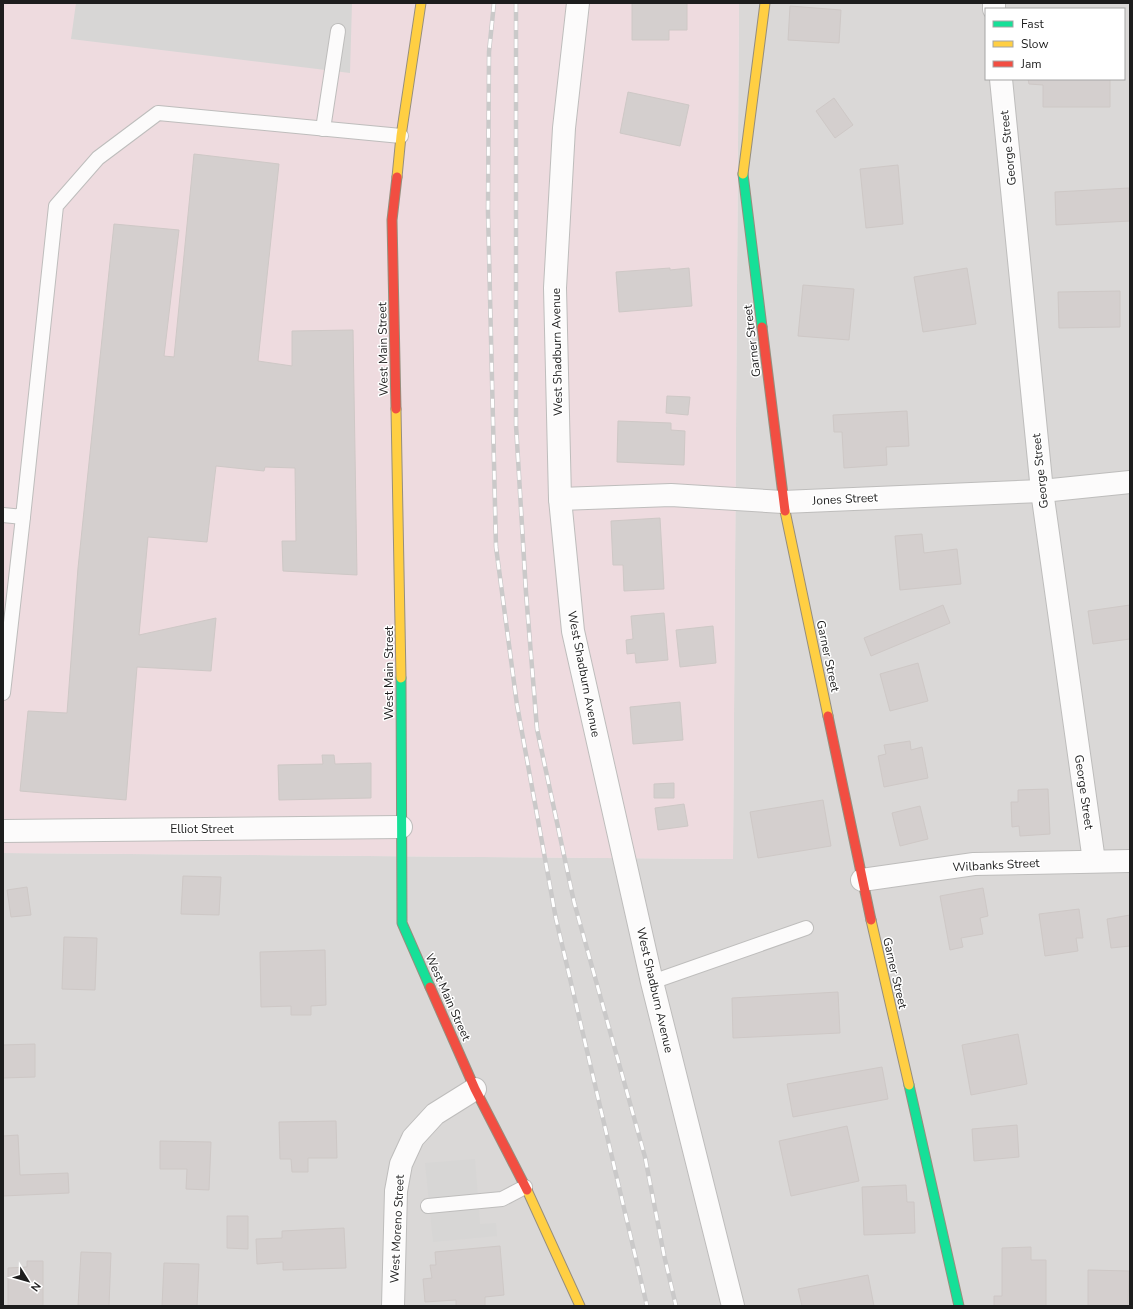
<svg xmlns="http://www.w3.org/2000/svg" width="1133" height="1309" viewBox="0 0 1133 1309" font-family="'Nunito Sans',sans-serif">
  <rect width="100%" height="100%" fill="#ebe7e5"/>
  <!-- residential -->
  <path fill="#dad8d7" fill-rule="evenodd" d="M 739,3 L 1130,3 L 1130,1306 L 3,1306 L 3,853 L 733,859 ZM 986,9 L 1124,9 L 1124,79 L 986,79 Z"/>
  <!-- commercial -->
  <path fill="#eedbdf" d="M 3,3 L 739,3 L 733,859 L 3,853 Z"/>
  <!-- parking -->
  <g fill="#d7d6d5">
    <path d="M 76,3 L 352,3 L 350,73 L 71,39 Z"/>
    <path d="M 475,1159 L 480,1224 L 496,1223 L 497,1236 L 433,1242 L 425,1163 Z"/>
  </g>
  <!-- building -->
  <g fill="#d4cfce" stroke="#cec8c6">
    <path d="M 632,3 L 687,3 L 687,30 L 669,30 L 669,40 L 632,40 Z"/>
    <path d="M 790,6 L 841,10 L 839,43 L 788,40 Z"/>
    <path d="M 1028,79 L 1110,79 L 1110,107 L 1043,107 L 1043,85 L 1029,84 Z"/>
    <path d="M 628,92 L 689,105 L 680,146 L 620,133 Z"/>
    <path d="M 834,98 L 853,125 L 835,138 L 816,111 Z"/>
    <path d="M 194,154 L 279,164 L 258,361 L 292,366 L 292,331 L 353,330 L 357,575 L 283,571 L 282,541 L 296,541 L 295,468 L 265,467 L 264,471 L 216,466 L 207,542 L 148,537 L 139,635 L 216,618 L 211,671 L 137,667 L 126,800 L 20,791 L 28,711 L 67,713 L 78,568 L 114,224 L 179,230 L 164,356 L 174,357 Z"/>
    <path d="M 898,165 L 903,224 L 866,228 L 860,169 Z"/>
    <path d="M 1129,188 L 1130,221 L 1056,225 L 1055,192 Z"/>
    <path d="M 670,268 L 670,270 L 689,268 L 692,306 L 619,312 L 616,272 Z"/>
    <path d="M 967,268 L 976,324 L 923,332 L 914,277 Z"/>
    <path d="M 803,285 L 854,289 L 849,340 L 798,336 Z"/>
    <path d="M 1120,291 L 1120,327 L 1059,328 L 1058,292 Z"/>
    <path d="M 667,396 L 690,397 L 688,415 L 666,413 Z"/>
    <path d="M 907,411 L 909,446 L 886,447 L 887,465 L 844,468 L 842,432 L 834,432 L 833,415 Z"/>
    <path d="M 618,421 L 671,423 L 671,430 L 685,431 L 684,465 L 617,462 Z"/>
    <path d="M 660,518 L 664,589 L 624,591 L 623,565 L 613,565 L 611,521 Z"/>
    <path d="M 922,534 L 924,553 L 957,549 L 961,584 L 900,590 L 895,536 Z"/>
    <path d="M 943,605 L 950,623 L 871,656 L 864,638 Z"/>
    <path d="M 1130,605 L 1130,639 L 1093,644 L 1088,611 Z"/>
    <path d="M 664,613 L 668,660 L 636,663 L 635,653 L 627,654 L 626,640 L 633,639 L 631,616 Z"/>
    <path d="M 713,626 L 716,663 L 680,667 L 676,630 Z"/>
    <path d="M 918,663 L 928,701 L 890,711 L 880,674 Z"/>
    <path d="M 680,702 L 683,740 L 633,744 L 630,707 Z"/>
    <path d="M 910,741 L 911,750 L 922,747 L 928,778 L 884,787 L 878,756 L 886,754 L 884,745 Z"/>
    <path d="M 322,755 L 334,755 L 335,764 L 371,763 L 371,798 L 279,800 L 278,765 L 323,764 Z"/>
    <path d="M 674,783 L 674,798 L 654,798 L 654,784 Z"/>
    <path d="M 1048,789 L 1050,834 L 1020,836 L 1019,826 L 1012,827 L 1011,802 L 1018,802 L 1018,790 Z"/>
    <path d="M 823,800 L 831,846 L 758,858 L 750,812 Z"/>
    <path d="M 684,804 L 688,826 L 658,830 L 655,808 Z"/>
    <path d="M 920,806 L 928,839 L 900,846 L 892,813 Z"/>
    <path d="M 183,876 L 221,877 L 219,915 L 181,914 Z"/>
    <path d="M 27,887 L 31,915 L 11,917 L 7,890 Z"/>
    <path d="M 983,888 L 988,916 L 980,918 L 983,934 L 961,938 L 963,947 L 950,950 L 940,896 Z"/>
    <path d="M 1079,909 L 1083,938 L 1076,938 L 1078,951 L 1045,956 L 1039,914 Z"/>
    <path d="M 1130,915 L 1130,946 L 1111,948 L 1107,919 Z"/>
    <path d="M 64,937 L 97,938 L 95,990 L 62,989 Z"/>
    <path d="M 325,950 L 326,1005 L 311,1006 L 311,1015 L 291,1015 L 291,1006 L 261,1007 L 260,952 Z"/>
    <path d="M 838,992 L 840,1033 L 733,1038 L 732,998 Z"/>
    <path d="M 1018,1034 L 1027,1084 L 971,1095 L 962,1045 Z"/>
    <path d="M 35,1044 L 35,1077 L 3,1078 L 3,1045 Z"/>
    <path d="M 882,1067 L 888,1099 L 793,1117 L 787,1084 Z"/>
    <path d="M 336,1121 L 337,1158 L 308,1158 L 308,1172 L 292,1172 L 291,1159 L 280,1159 L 279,1122 Z"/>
    <path d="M 1017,1125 L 1019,1157 L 974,1161 L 972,1129 Z"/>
    <path d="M 847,1126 L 859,1181 L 791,1196 L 779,1141 Z"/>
    <path d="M 18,1135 L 20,1175 L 68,1173 L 69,1193 L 3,1196 L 3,1136 Z"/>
    <path d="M 160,1141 L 211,1142 L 209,1190 L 186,1189 L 187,1169 L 160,1169 Z"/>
    <path d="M 906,1185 L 907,1202 L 914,1202 L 915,1233 L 864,1235 L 862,1187 Z"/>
    <path d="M 227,1216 L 248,1216 L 248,1249 L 227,1248 Z"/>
    <path d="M 344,1228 L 346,1268 L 283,1270 L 283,1262 L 257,1264 L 256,1239 L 282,1238 L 282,1231 Z"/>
    <path d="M 500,1246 L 504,1295 L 485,1297 L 485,1306 L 456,1306 L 456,1300 L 425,1302 L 423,1279 L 432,1278 L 430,1265 L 436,1265 L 435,1252 Z"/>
    <path d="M 1031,1247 L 1031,1260 L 1046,1260 L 1046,1306 L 994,1306 L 994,1296 L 1002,1296 L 1002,1248 Z"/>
    <path d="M 81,1252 L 111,1253 L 109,1306 L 78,1306 Z"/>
    <path d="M 27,1261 L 43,1261 L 43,1306 L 8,1306 L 8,1268 L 27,1267 Z"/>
    <path d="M 164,1263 L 199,1264 L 197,1306 L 162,1306 Z"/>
    <path d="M 1088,1270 L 1129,1271 L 1128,1306 L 1088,1306 Z"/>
    <path d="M 868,1275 L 874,1306 L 802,1306 L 798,1289 Z"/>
  </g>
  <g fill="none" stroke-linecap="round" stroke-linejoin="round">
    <defs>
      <g id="lane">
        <path d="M 323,129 L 338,31"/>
        <path d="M 3,515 L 23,517 L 56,206 L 98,158 L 158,113 L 401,136"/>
        <path d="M 3,693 L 23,517"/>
        <path d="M 652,982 L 806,928"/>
        <path d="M 428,1206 L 502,1199 L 525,1187"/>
      </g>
      <g id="street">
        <path d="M 578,3 L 564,128 L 555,288 L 560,499 L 573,631 L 652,982 L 733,1306"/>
        <path d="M 994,3 L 994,9"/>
        <path d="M 1001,79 L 1042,491 L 1094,861"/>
        <path d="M 560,499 L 671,495 L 783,502 L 1042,491 L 1130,482"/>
        <path d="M 3,831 L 401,827"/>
        <path d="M 862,880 L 974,864 L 1130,861"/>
        <path d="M 393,1306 L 396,1191 L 401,1164 L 413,1138 L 435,1114 L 475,1089"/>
      </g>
      <g id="fast">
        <path d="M 743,174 L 762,327"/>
        <path d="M 401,678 L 402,923 L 430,987"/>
        <path d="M 909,1085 L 959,1306"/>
      </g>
      <g id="slow">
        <path d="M 743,174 L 765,3"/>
        <path d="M 397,177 L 401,136 L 421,3"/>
        <path d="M 396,409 L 401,678"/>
        <path d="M 785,511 L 828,716"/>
        <path d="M 871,920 L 909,1085"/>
        <path d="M 527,1190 L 580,1306"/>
      </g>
      <g id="jam">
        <path d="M 762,327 L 785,511"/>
        <path d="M 396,409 L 392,220 L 397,177"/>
        <path d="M 828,716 L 871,920"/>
        <path d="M 430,987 L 475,1089 L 527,1190"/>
      </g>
    </defs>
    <!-- lane casing -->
    <use href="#lane" stroke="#bebdbc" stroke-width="16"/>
    <!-- street casing -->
    <use href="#street" stroke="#bebdbc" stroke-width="24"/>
    <!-- fast casing -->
    <use href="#fast" stroke="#968e7d" stroke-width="11"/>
    <!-- slow casing -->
    <use href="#slow" stroke="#968e7d" stroke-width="11"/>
    <!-- jam casing -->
    <use href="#jam" stroke="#968e7d" stroke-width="11"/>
    <!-- lane -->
    <use href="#lane" stroke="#fcfbfb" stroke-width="14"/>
    <!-- street -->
    <use href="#street" stroke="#fcfbfb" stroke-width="22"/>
    <!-- fast -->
    <use href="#fast" stroke="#16e098" stroke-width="9"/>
    <!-- slow -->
    <use href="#slow" stroke="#ffcf43" stroke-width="9"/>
    <!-- jam -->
    <use href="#jam" stroke="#f24e42" stroke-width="9"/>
    <defs>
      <g id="rail">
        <path d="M 494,3 L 489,52 L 488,212 L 496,547 L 517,705 L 556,919 L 647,1306"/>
        <path d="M 516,3 L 516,425 L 526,593 L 537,729 L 574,902 L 645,1157 L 664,1255 L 676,1306"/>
      </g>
    </defs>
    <!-- rail casing -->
    <use href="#rail" stroke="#cac9c9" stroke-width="4.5"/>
    <!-- rail -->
    <use href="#rail" stroke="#fff" stroke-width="3" stroke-dasharray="9" stroke-linecap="butt"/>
  </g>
  <g text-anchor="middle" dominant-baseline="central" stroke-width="3" stroke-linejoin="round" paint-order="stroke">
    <!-- street labels -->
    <g font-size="12" fill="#1d1d1d" stroke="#fff">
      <text transform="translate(1008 148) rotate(-96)">George Street</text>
      <text transform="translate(752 341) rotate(-97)">Garner Street</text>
      <text transform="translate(383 349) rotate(-91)">West Main Street</text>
      <text transform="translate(557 352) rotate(-91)">West Shadburn Avenue</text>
      <text transform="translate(1040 471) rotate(-96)">George Street</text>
      <text transform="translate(845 499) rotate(-3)">Jones Street</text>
      <text transform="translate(828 656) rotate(78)">Garner Street</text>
      <text transform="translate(389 673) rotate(-90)">West Main Street</text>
      <text transform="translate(584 674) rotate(79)">West Shadburn Avenue</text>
      <text transform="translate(1084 792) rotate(82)">George Street</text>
      <text x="202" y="829">Elliot Street</text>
      <text transform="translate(996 865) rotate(-3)">Wilbanks Street</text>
      <text transform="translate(895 973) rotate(77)">Garner Street</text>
      <text transform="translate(655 990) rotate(77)">West Shadburn Avenue</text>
      <text transform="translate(448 997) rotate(66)">West Main Street</text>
      <text transform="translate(397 1229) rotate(-87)">West Moreno Street</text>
    </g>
  </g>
  <!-- border -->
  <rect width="1133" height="1309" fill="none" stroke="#1d1d1d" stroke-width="8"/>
  <!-- legend -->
  <rect x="985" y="8" width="140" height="72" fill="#ffffff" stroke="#a5a5a5"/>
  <rect x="993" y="21" width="20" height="6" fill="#16e098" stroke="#a5a5a5"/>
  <text x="1021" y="28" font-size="12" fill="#1d1d1d">Fast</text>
  <rect x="993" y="41" width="20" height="6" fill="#ffcf43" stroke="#a5a5a5"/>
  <text x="1021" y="48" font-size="12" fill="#1d1d1d">Slow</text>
  <rect x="993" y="61" width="20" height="6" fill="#f24e42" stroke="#a5a5a5"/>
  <text x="1021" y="68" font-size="12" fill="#1d1d1d">Jam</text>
  <!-- north arrow -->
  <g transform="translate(28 1281) rotate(127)" stroke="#ffffff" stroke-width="3" paint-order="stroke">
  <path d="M0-3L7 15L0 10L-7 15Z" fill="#1d1d1d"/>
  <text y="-6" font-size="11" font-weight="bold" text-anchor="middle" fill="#1d1d1d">N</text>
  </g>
</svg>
